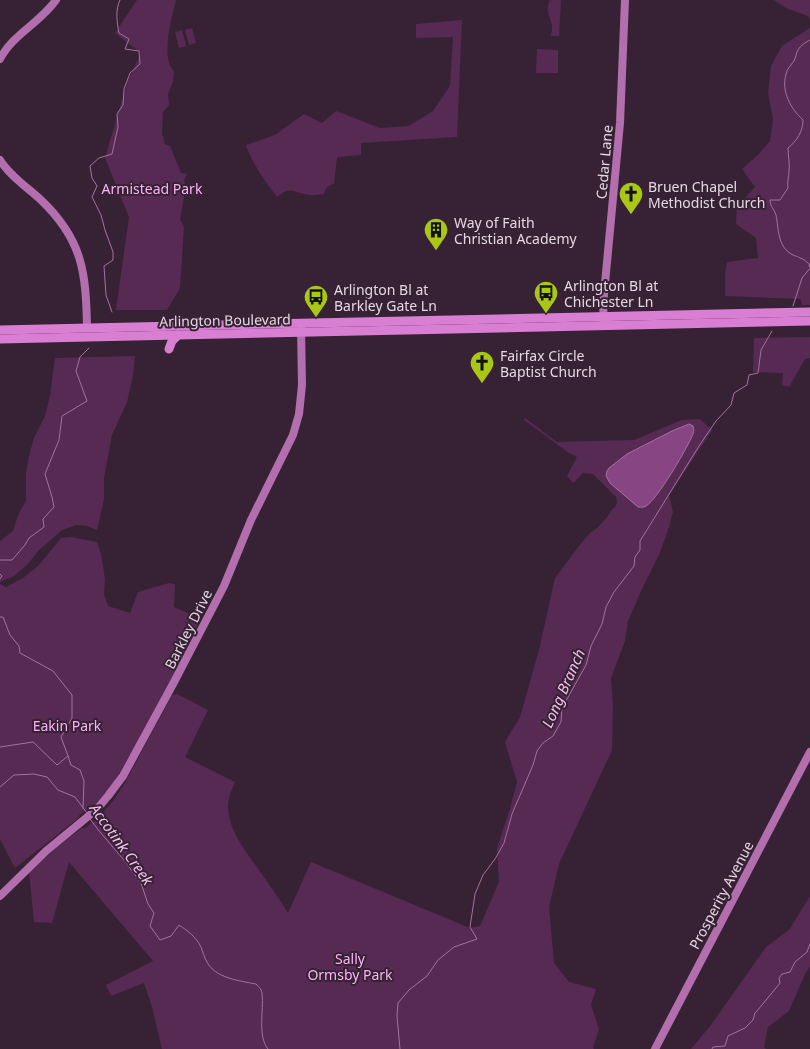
<svg xmlns="http://www.w3.org/2000/svg" width="810" height="1049" viewBox="0 0 810 1049" font-family="'Noto Sans',sans-serif">
  <rect width="100%" height="100%" fill="#372235"/>
  <!-- green -->
  <g fill="#562a53">
    <path d="M 137,0 L 176,0 C 172,17 160,58 174,71 L 173,82 L 168,94 L 169,105 L 163,112 L 162,133 L 165,144 L 170,146 L 181,173 L 187,174 L 184,180 L 186,187 L 180,219 L 184,227 L 180,288 L 167,310 L 116,310 L 129,217 L 105,158 L 127,83 L 141,53 L 115,33 Z"/>
    <path d="M 550,0 L 561,0 L 559,36 L 551,36 C 552,31 553,26 551,22 C 549,12 545,11 550,0 Z"/>
    <path d="M 774,0 L 810,0 L 810,21 L 808,16 L 788,9 Z"/>
    <path d="M 462,20 L 457,137 L 361,143 L 361,155 L 337,157 L 334,184 C 328,185 325,189 324,194 C 318,195 310,196 304,194 C 289,191 290,187 277,197 C 265,181 253,165 246,145 L 275,135 L 304,114 L 322,123 L 336,111 L 380,128 L 409,126 L 433,111 L 450,86 L 453,37 L 416,38 L 416,24 Z"/>
    <path d="M 192,28 L 196,43 L 189,45 L 185,30 Z"/>
    <path d="M 810,28 L 810,265 L 808,269 L 810,269 L 810,305 L 802,305 L 801,299 L 725,296 L 725,273 L 727,262 L 758,258 L 756,238 L 736,224 L 737,207 L 755,187 L 742,169 L 759,154 L 770,141 L 773,119 L 768,93 L 771,66 L 782,46 Z"/>
    <path d="M 182,30 L 186,46 L 179,48 L 175,32 Z"/>
    <path d="M 537,49 L 558,50 L 558,73 L 536,73 Z"/>
    <path d="M 810,337 L 810,358 L 805,359 L 789,387 L 782,385 L 783,373 L 753,372 L 754,338 Z"/>
    <path d="M 135,356 L 133,376 L 127,402 L 112,435 L 104,478 L 104,499 L 97,530 L 87,526 L 76,525 L 62,530 L 39,550 L 27,565 L 14,576 L 0,582 L 0,541 L 13,531 L 19,513 L 26,501 L 26,473 L 29,456 L 34,438 L 45,416 L 50,396 L 55,358 Z"/>
    <path d="M 525,418 L 557,442 L 634,440 L 682,420 L 700,419 L 712,430 L 669,495 L 673,512 L 669,527 L 659,555 L 642,589 L 628,621 L 625,641 L 611,678 L 613,707 L 612,750 L 559,864 L 549,907 L 554,963 L 569,982 L 596,989 L 591,1005 L 599,1029 L 593,1047 L 594,1049 L 162,1049 L 152,1007 L 144,983 L 111,996 L 106,985 L 153,961 L 69,862 L 52,923 L 34,922 L 29,871 L 57,847 L 82,828 L 85,828 L 100,816 L 113,801 L 125,783 L 172,695 L 177,694 L 208,710 L 185,757 L 235,782 C 230,793 226,804 229,816 C 233,837 248,854 259,870 C 269,884 279,899 288,913 L 311,862 L 470,928 L 480,926 L 499,882 L 497,848 L 509,812 L 517,782 L 505,742 L 520,717 L 539,650 L 555,578 L 582,542 L 590,533 L 597,528 L 600,525 L 607,517 L 611,511 L 616,506 L 617,502 L 616,497 L 593,474 L 583,473 L 573,483 L 567,476 L 577,457 L 569,453 L 524,420 Z"/>
    <path d="M 71,537 L 97,542 L 101,554 L 105,579 L 104,595 L 108,606 L 130,613 L 138,592 L 169,583 L 175,584 L 174,607 L 188,613 L 199,622 L 170,686 L 133,754 L 130,754 C 123,767 107,797 96,804 C 90,807 85,811 79,815 L 80,816 L 76,820 L 15,868 L 0,839 L 0,584 L 6,587 L 23,578 L 39,565 L 61,538 Z"/>
    <path d="M 810,896 L 810,967 L 806,972 L 789,1011 L 768,1027 L 764,1047 L 766,1049 L 691,1049 L 711,1025 L 766,947 L 789,930 Z"/>
  </g>
  <!-- water -->
  <path fill="#874683" stroke="#a372a0" d="M 689,424 L 693,426 C 694,430 694,430 693,434 C 688,447 657,500 646,506 C 642,508 642,507 638,507 L 610,483 L 606,476 L 607,471 L 609,468 L 627,454 L 672,431 Z"/>
  <g fill="none" stroke-linecap="round" stroke-linejoin="round">
    <!-- stream -->
    <g stroke="#a372a0" stroke-width="1">
      <path d="M 810,40 C 806,42 800,46 798,50 C 796,53 796,57 794,61 C 791,65 787,69 786,74 C 781,92 791,109 803,120 C 803,131 797,141 788,148 C 788,156 790,164 789,171 C 789,178 787,180 788,188 L 780,200 L 770,200 C 770,206 774,209 776,215 C 779,229 777,247 793,255 C 797,257 795,255 800,258 C 804,259 807,262 810,265"/>
      <path d="M 793,306 L 802,278 L 810,268 L 809,265"/>
      <path d="M 112,312 L 106,295 L 104,266 L 113,260 L 113,252 L 105,230 L 101,215 L 92,197 L 97,186 L 92,178 L 90,166 L 99,158 L 112,154 L 118,127 L 117,114 L 123,105 L 124,89 L 130,73 L 140,64 L 139,51 L 125,49 L 129,39 L 119,33 C 117,23 115,10 120,0"/>
      <path d="M 0,560 L 12,560 L 25,545 L 29,538 L 44,527 L 43,519 L 54,507 L 52,497 L 45,474 L 59,440 L 62,416 L 87,401 L 76,371 L 80,357 L 89,348"/>
      <path d="M 0,574 L 2,576 L 0,579"/>
      <path d="M 0,617 L 3,617 L 10,635 L 19,646 L 20,653 L 53,671 L 72,695 L 72,718 L 61,737 L 68,756 L 57,765 L 33,742 L 0,747"/>
      <path d="M 68,756 L 71,765 L 80,770 L 84,781 L 83,808"/>
      <path d="M 0,787 L 14,775 L 34,774 L 47,777 L 58,790 L 75,797 L 87,813"/>
      <path d="M 90,819 L 100,832 L 124,860 L 141,883 L 148,904 L 154,913 L 150,926 L 160,940 L 171,936 L 179,925 C 188,931 196,937 201,947 C 203,952 204,957 207,962 C 215,978 240,981 256,984 C 259,987 262,990 262,994 C 264,1010 257,1036 268,1049"/>
      <path d="M 400,1049 L 397,1016 L 398,1003 L 409,990 L 427,976 L 438,960 L 454,947 L 477,939 L 470,927 L 475,894 L 483,875 L 495,859 L 504,843 L 512,814 L 533,765 L 537,751 L 543,743 L 553,736 L 561,722 L 562,708 L 586,665 L 591,646 L 602,624 L 606,607 L 614,592 L 634,566 L 635,557 L 640,550 L 640,541 L 699,446 L 716,421 L 731,405 L 734,393 L 747,385 L 749,375 L 758,373 L 761,350 L 772,331"/>
      <path d="M 712,1049 L 713,1047 L 725,1046 L 728,1036 L 745,1028 L 753,1020 L 755,1013 L 762,1005 L 780,983 L 779,978 L 782,974 L 790,972 L 795,962 L 807,952 L 810,944"/>
    </g>
    <!-- secondary -->
    <g stroke="#b36eae" stroke-width="8">
      <path d="M 0,59 C 13,34 40,23 56,0"/>
      <path d="M 0,160 C 10,176 27,187 41,200 C 83,240 86,273 87,328"/>
      <path d="M 604,322 L 603,305 L 620,123 L 625,0"/>
      <path d="M 0,896 L 46,851 L 97,809 L 108,796 L 123,776 L 173,684 L 224,586 L 251,520 L 293,435 L 299,414 L 302,385 L 301,327"/>
      <path d="M 655,1049 L 810,752"/>
    </g>
    <!-- primary -->
    <g stroke="#d97fd3" stroke-width="9">
      <path d="M 0,330 L 810,312"/>
      <path d="M 0,339 L 810,321"/>
      <path d="M 169,349 L 172,341 L 178,335"/>
    </g>
  </g>
  <!-- icons -->
  <defs>
    <symbol id="church-pin" viewBox="-11 -11 22 30"><path d="M0 17L-7.5 6A9.5 9.5 0 1 1 7.5 6Z" fill="#aac716" stroke="#372235"/><path d="M-1.2-6h2.4v3.5h3.3v2.4h-3.3V6h-2.4V-.1h-3.3v-2.4h3.3Z" fill="#111"/></symbol>
    <symbol id="building-pin" viewBox="-11 -11 22 30"><path d="M0 17L-7.5 6A9.5 9.5 0 1 1 7.5 6Z" fill="#aac716" stroke="#372235"/><path d="M-4-6H4V6H1V3H-1V6H-4ZM-2.5-4.3h1.7v1.8h-1.7ZM.8-4.3h1.7v1.8H.8ZM-2.5-1h1.7V.8h-1.7ZM.8-1h1.7V.8H.8Z" fill="#111"/></symbol>
    <symbol id="bus-pin" viewBox="-11 -11 22 30"><path d="M0 17L-7.5 6A9.5 9.5 0 1 1 7.5 6Z" fill="#aac716" stroke="#372235"/><path d="M-5-6H5V4H4V6H2V4H-2V6H-4V4H-5ZM-3.5-4V0h7V-4ZM-3.5 1.2v1.5H-2V1.2ZM2 1.2v1.5H3.5V1.2Z" fill="#111"/></symbol>
  </defs>
  <g fill-rule="evenodd">
    <use href="#church-pin" x="617" y="180" width="28" height="38"/>
    <use href="#building-pin" x="422" y="216" width="28" height="38"/>
    <use href="#bus-pin" x="532" y="279" width="28" height="38"/>
    <use href="#bus-pin" x="302" y="283" width="28" height="38"/>
    <use href="#church-pin" x="468" y="349" width="28" height="38"/>
  </g>
  <g text-anchor="middle" dominant-baseline="central" stroke-width="4" stroke-linejoin="round" paint-order="stroke">
    <!-- street labels -->
    <g font-size="14" fill="#e5d7e3" stroke="#372235">
      <text transform="translate(604 162) rotate(-85)">Cedar Lane</text>
      <text transform="translate(225 320) rotate(-1)">Arlington Boulevard</text>
      <text transform="translate(188 629) rotate(-63)">Barkley Drive</text>
      <text transform="translate(721 895) rotate(-62)">Prosperity Avenue</text>
    </g>
    <!-- poi labels -->
    <g font-size="14" fill="#e5d7e3" stroke="#372235" text-anchor="start">
      <text x="648" y="186">Bruen Chapel<tspan x="648" dy="16">Methodist Church</tspan></text>
      <text x="454" y="222">Way of Faith<tspan x="454" dy="16">Christian Academy</tspan></text>
      <text x="564" y="285">Arlington Bl at<tspan x="564" dy="16">Chichester Ln</tspan></text>
      <text x="334" y="289">Arlington Bl at<tspan x="334" dy="16">Barkley Gate Ln</tspan></text>
      <text x="500" y="355">Fairfax Circle<tspan x="500" dy="16">Baptist Church</tspan></text>
    </g>
    <!-- park labels -->
    <g font-size="14" fill="#fcb3f6" stroke="#372235">
      <text x="152" y="188">Armistead Park</text>
      <text x="67" y="725">Eakin Park</text>
      <text x="350" y="958">Sally<tspan x="350" dy="16">Ormsby Park</tspan></text>
    </g>
    <!-- water labels -->
    <g font-size="15" font-style="italic" fill="#f5bef0" stroke="#372235">
      <text transform="translate(563 688) rotate(-66)">Long Branch</text>
      <text transform="translate(122 844) rotate(54)">Accotink Creek</text>
    </g>
  </g>
</svg>
